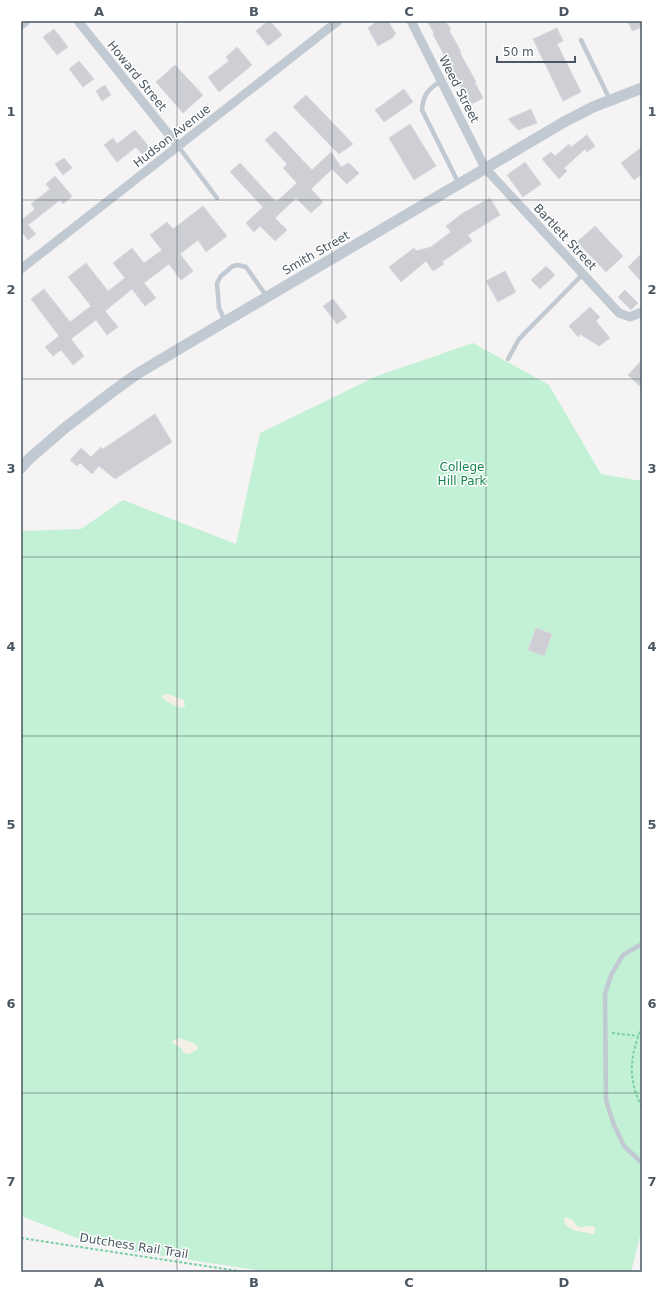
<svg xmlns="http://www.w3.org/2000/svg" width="663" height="1293" viewBox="0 0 663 1293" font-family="'DejaVu Sans',sans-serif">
  <rect width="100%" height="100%" fill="#f5f3f3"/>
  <!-- green -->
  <path fill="#c3f1d5" d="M 473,343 L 549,385 L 601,474 L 642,481 L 642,1228 L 631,1272 L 269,1272 L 123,1250 L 82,1240 L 21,1216 L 21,531 L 81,529 L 123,500 L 236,544 L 260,433 L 377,376 Z"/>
  <!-- sand -->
  <g fill="#f5f0e5">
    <path d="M 165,694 L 168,694 L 184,700 L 185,706 L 182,708 C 175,706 167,702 161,697 Z"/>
    <path d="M 180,1038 L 193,1043 L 198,1047 L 197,1050 L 189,1054 L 184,1053 L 180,1047 L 172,1043 L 173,1041 L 176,1039 Z"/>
    <path d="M 566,1217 L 573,1220 C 579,1232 583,1225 593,1226 L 595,1228 L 595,1233 L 593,1234 L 573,1230 L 565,1224 L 564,1218 Z"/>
  </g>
  <!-- building -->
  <g fill="#cdcfd5" stroke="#d7d9de">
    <path d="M 268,21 L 270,21 L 282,35 L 268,46 L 256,31 Z"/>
    <path d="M 377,21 L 388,21 L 396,34 L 393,35 L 394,37 L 378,46 L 368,28 Z"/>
    <path d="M 427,21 L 445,21 L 451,29 L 449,30 L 461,52 L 460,53 L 476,82 L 475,83 L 483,98 L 472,104 L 472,102 L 469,104 L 464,95 L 465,94 L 456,80 L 458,78 L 454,74 L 433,34 L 434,33 Z"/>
    <path d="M 628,21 L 642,21 L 642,27 L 632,31 Z"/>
    <path d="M 557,28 L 563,41 L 557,44 L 581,92 L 563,101 L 533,39 Z"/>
    <path d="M 54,29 L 68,47 L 57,55 L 43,37 Z"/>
    <path d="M 237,47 L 252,65 L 219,92 L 208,77 L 229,61 L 226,57 Z"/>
    <path d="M 79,61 L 94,79 L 83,87 L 69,69 Z"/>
    <path d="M 175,65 L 203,95 L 183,113 L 156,82 Z"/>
    <path d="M 105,85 L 111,95 L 102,101 L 96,91 Z"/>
    <path d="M 404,89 L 413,102 L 384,122 L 375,110 Z"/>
    <path d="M 306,95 L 353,144 L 339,154 L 293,107 Z"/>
    <path d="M 531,109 L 537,123 L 518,130 L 508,119 Z"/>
    <path d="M 410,124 L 436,166 L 414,180 L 389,138 Z"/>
    <path d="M 135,130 L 150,148 L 142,154 L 136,147 L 117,162 L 104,145 L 113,138 L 117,144 Z"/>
    <path d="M 275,131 L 312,170 L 331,152 L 341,167 L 349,163 L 359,173 L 347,184 L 332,169 L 311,189 L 323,202 L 311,213 L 296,198 L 275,218 L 287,230 L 275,241 L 260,226 L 254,232 L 246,223 L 263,207 L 230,172 L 240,163 L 276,202 L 297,183 L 283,168 L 287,164 L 265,140 Z"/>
    <path d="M 587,135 L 595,146 L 587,152 L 585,149 L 564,168 L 567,171 L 559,179 L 542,159 L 551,152 L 555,156 L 569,144 L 571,147 Z"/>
    <path d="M 642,147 L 642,174 L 634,180 L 621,163 Z"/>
    <path d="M 64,158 L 72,168 L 63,175 L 55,164 Z"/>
    <path d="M 525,162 L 541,184 L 523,197 L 507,175 Z"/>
    <path d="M 55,176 L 72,196 L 63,204 L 60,200 L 28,225 L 36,234 L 28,240 L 21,231 L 21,217 L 23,219 L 35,209 L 31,204 L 50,189 L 46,184 Z"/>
    <path d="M 490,198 L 500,215 L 468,235 L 472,241 L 442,262 L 444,264 L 433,271 L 426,261 L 401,282 L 389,267 L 414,248 L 416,251 L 431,247 L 451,232 L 446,226 L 463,213 Z"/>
    <path d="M 203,206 L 227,236 L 206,252 L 198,240 L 180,254 L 193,271 L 181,280 L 169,264 L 144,283 L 156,298 L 145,306 L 132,289 L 105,311 L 118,327 L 107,335 L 96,320 L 71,339 L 84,356 L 73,365 L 61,350 L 53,356 L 45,347 L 59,336 L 31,299 L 44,289 L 70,322 L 91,306 L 68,277 L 86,263 L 108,291 L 125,278 L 113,263 L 132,248 L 144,263 L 162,250 L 150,235 L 167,222 L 173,229 Z"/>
    <path d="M 595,226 L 623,256 L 606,272 L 577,242 Z"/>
    <path d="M 642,253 L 642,282 L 628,267 Z"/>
    <path d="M 546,266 L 555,275 L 540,289 L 531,280 Z"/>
    <path d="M 505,271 L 516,292 L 498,302 L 486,281 Z"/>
    <path d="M 625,290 L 638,303 L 631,310 L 618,297 Z"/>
    <path d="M 333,299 L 347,317 L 337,324 L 323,306 Z"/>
    <path d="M 590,307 L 600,317 L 596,321 L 610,338 L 599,346 L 580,334 L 578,337 L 569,326 Z"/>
    <path d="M 642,360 L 642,388 L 628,375 Z"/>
    <path d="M 155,414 L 172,442 L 115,479 L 99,466 L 92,474 L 80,463 L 77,466 L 70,460 L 81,448 L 91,457 L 101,447 L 103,449 Z"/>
    <path d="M 536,628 L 552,634 L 544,656 L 528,650 Z"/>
  </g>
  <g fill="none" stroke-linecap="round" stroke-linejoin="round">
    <!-- path -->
    <g stroke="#7ad0a6" stroke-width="2" stroke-dasharray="3 2" stroke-linecap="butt">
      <path d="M 642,1027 C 630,1055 627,1079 642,1107"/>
      <path d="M 612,1033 L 638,1036"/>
      <path d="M 21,1238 L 245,1272"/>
    </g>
    <!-- service -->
    <g stroke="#c1cad2" stroke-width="4.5">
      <path d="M 581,40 L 610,100"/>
      <path d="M 441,81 C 428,89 423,95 422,110 L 459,184"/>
      <path d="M 178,146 L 217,198"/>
      <path d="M 225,321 L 219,308 L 217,283 L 221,276 L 233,266 L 238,265 L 246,267 L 267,297"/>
      <path d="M 508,359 L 519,339 L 583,274"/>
      <path d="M 642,944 L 623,955 L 611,975 L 605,994 L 606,1100 L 614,1125 L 624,1146 L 642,1163"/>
    </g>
    <!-- minor -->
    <g stroke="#c1cad2" stroke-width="9">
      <path d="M 78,21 L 178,146"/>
      <path d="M 411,21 L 485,168 L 619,313 L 630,317 L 642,312"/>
      <path d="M 21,25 L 26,21"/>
      <path d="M 21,269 L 338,21"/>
    </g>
    <!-- tertiary -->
    <path stroke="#c1cad2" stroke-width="11" d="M 21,468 L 29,459 L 66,427 L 112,392 L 137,374 L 177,350 L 564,122 L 593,107 L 642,88"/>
  </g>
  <!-- grid -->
  <path fill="none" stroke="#4a5661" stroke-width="1" stroke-opacity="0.55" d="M 177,21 L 177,1272M 332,21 L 332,1272M 486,21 L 486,1272M 21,200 L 642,200M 21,379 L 642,379M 21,557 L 642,557M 21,736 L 642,736M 21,914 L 642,914M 21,1093 L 642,1093"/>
  <g text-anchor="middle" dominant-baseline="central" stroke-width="3" stroke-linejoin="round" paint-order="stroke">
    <!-- street labels -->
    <g font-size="12" fill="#4a5661" stroke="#fff">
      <text transform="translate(137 76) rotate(51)">Howard Street</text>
      <text transform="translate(459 89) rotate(63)">Weed Street</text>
      <text transform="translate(172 136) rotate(-38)">Hudson Avenue</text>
      <text transform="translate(565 237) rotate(47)">Bartlett Street</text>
      <text transform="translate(316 253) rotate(-30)">Smith Street</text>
      <text transform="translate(134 1246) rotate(9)">Dutchess Rail Trail</text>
    </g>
    <!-- park labels -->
    <g font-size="12" fill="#17864f" stroke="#fff">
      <text x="462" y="467">College<tspan x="462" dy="14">Hill Park</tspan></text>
    </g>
  </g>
  <!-- border -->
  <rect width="663" height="1293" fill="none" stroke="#ffffff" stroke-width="44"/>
  <!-- scale -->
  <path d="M497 56v6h78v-6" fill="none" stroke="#4a5661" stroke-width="2"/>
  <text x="503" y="56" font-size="12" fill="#4a5661" stroke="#ffffff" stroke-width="3" paint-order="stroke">50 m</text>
  <rect x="22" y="22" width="619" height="1249" fill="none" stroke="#4a5661" stroke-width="1.5"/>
  <g font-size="13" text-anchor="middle" font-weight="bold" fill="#4a5661">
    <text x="99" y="16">A</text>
    <text x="254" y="16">B</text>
    <text x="409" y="16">C</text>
    <text x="564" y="16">D</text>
    <text x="11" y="116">1</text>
    <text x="652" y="116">1</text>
    <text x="11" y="294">2</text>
    <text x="652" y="294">2</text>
    <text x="11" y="473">3</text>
    <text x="652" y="473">3</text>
    <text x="11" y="651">4</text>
    <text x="652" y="651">4</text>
    <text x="11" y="829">5</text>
    <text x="652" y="829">5</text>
    <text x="11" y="1008">6</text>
    <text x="652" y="1008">6</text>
    <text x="11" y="1186">7</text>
    <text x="652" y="1186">7</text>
    <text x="99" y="1287">A</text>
    <text x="254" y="1287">B</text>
    <text x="409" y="1287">C</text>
    <text x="564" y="1287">D</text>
  </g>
</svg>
